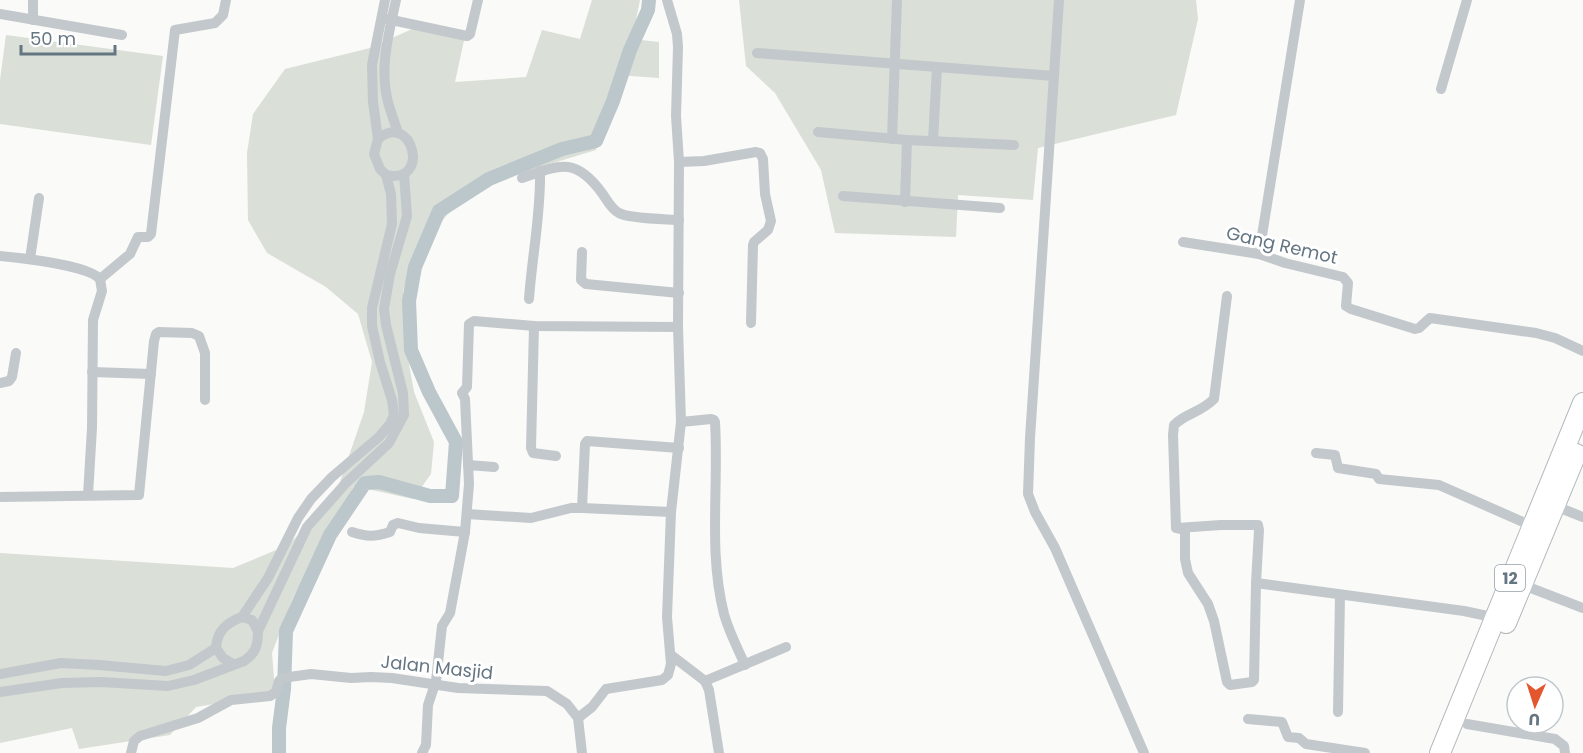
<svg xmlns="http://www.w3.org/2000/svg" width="1583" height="753" viewBox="0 0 1583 753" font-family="Poppins,sans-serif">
  <rect width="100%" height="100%" fill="#fafaf8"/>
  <!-- green -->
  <g fill="#dadfd7">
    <path d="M 592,0 L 640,0 L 632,39 L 659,42 L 659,78 L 616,75 L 596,150 L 471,188 L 416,250 L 403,291 L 404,336 L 414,392 L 434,442 L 431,474 L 413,499 L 354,486 L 292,600 L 272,653 L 275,691 L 245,699 L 196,707 L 170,735 L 79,749 L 72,728 L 0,743 L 0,553 L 233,568 L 288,545 L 324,509 L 340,482 L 364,412 L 372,362 L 358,314 L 326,287 L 267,253 L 248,220 L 247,153 L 253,114 L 285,69 L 370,48 L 423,24 L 466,31 L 455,82 L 526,77 L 542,30 L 580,39 Z"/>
    <path d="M 739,0 L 1196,0 L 1198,19 L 1176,115 L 1038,148 L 1033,200 L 958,195 L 956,237 L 835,233 L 821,170 L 775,93 L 746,66 Z"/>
    <path d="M 6,35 L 163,56 L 151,145 L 0,124 L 0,80 Z"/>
  </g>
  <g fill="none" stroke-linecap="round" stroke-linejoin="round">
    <!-- canal -->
    <path stroke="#bbc7cb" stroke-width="14" d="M 279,753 L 279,728 L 284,689 L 286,631 L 330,535 L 365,483 L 379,482 L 430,496 L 452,496 L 456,442 L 429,392 L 411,350 L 409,301 L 415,267 L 439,211 L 489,179 L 562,149 L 596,141 L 613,101 L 630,50 L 648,10 L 649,0"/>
    <defs>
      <g id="highway">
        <path d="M 1506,623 L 1576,454"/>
        <path d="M 1440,753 L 1583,403"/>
      </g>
    </defs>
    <!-- highway casing -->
    <use href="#highway" stroke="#b4b9bd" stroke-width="22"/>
    <!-- street -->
    <g stroke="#c3c8cc" stroke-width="10">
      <path d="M 33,0 L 33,20"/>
      <path d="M 396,0 C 389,33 379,68 388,102 C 391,113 395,123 398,133"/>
      <path d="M 1059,0 L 1030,438 L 1028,494 L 1035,512 L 1055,548 L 1144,753"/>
      <path d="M 0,14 L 122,35"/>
      <path d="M 387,19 L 467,36 L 470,34 L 478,0"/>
      <path d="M 757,53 L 1054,76"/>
      <path d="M 1441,89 L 1467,0"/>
      <path d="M 818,132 L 907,140 L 1014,145"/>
      <path d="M 378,139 C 412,110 432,185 386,175"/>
      <path d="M 892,139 L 897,0"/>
      <path d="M 933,141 L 937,67"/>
      <path d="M 679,162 L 704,161 L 756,152 L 760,153 L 763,159 L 765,194 L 771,221 L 768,230 L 754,242 L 753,245 L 751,323"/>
      <path d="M 522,178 C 559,165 575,156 602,193 C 607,200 611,209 619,213 C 630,219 666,219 679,220"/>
      <path d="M 843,196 L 1000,208"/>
      <path d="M 905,202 L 907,140"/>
      <path d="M 1183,242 L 1259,254 L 1285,263 L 1343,277 L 1348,283 L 1346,306 L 1351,309 L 1415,329 L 1419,328 L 1430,318 L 1536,333 L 1555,338 L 1583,351"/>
      <path d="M 582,252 L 581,280 L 586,284 L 679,293"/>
      <path d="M 1259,254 L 1300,0"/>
      <path d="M 0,256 C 21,258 88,265 100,279 L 102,291 L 93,320 L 92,428 L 88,495"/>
      <path d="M 30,259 L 39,198"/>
      <path d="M 100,279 L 130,254 L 138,237 L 148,237 L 151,234 L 175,30 L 215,23 L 223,15 L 226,0"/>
      <path d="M 1227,296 L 1214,399 C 1200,413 1186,413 1174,425 L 1173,435 L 1176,528 L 1184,530 L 1185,532 L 1185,559 L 1188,573 L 1208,604 L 1214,621 L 1227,682 L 1230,685 L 1252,682 L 1254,680 L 1256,583 L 1464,611 L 1497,618"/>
      <path d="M 529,299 C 532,256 541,214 540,171"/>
      <path d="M 534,326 L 531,448 L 533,453 L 556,456"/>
      <path d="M 92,372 L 151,374"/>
      <path d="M 0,383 L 9,381 L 12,377 L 16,353"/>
      <path d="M 681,422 L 711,419 L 714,420 L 715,422 C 719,486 708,551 724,614 C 729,632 738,649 745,665"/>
      <path d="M 1316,453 L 1335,455 L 1338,468 L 1376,474 L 1379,479 L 1439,485 L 1532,526"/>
      <path d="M 468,465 L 494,467"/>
      <path d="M 0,497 L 139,495 L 154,341 L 156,334 L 159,332 L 192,333 L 199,336 L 205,353 L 205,400"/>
      <path d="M 1555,506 L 1583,517"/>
      <path d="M 582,508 L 585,444 L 587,441 L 679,448"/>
      <path d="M 467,514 L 531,518 L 571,508 L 582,508 L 671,512"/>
      <path d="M 1177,528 L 1221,525 L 1258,525 L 1259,530 L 1256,583"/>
      <path d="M 352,532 C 367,537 375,537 390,532 L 393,525 L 398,523 L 419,528 L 465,532"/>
      <path d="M 1518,583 L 1583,608"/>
      <path d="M 242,617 L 268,578 L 298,518 L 311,499 L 332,477 L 379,437 L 390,424 L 394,415 L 392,400 L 380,362 L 372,326 L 372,308 L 392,224 L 391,194 L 386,175 L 380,169 L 374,154 L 378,139 L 373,102 L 372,65 L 385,0"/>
      <path d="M 671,655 L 705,681 L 709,690 L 719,753"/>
      <path d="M 233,664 L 223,658 L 216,648 C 217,631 226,623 242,617 L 252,620 L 258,631"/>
      <path d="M 0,674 L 61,663 L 99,665 L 166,671 L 189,665 L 216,648"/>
      <path d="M 705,681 L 786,647"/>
      <path d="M 0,692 L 62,683 L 101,682 L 168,686 L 194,680 L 244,661 C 256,653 258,645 258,631 L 307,527 L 346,483 L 389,443 L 404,415 L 403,393 L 386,325 L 384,309 L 390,274 L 407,216 L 404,174"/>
      <path d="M 1338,712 L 1340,595"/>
      <path d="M 578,718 L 592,707 L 606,689 L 662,680 L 668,675 L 671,664 L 667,617 L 671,512 L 681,422 L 678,327 L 679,162 L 676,116 L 678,47 L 677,34 L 667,0"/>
      <path d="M 1248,719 L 1282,722 L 1288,737 L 1299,738 L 1306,744 L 1365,753"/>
      <path d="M 1467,724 L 1555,739 L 1564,746 L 1565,753"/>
      <path d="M 131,753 L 134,741 L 140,736 L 198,718 L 231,700 L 270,696 L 276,692 L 279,681 L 282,678 L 311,674 L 351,678 L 371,677 L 392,678 L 458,688 L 547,691 L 567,704 L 578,718 L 582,753"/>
      <path d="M 422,753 L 426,745 L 428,705 L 436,681 L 442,626 L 450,613 L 465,532 L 469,484 L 465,399 L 462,393 L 467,387 L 469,324 L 474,321 L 534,326 L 678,327"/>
    </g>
    <!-- highway -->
    <use href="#highway" stroke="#fff" stroke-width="20"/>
  </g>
  <g text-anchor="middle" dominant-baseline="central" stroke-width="6" stroke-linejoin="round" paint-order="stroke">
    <!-- shield labels -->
    <rect fill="#fff" stroke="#939fa8" stroke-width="1.5" x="1495" y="565" width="30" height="26" rx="4.5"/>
    <g font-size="16" font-weight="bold" fill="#657683">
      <text x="1510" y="578">12</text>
    </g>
    <!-- street labels -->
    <g font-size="18" fill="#657683" stroke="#fff">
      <text transform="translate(1282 245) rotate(13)">Gang Remot</text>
      <text transform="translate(437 667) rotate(6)">Jalan Masjid</text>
    </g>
  </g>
  <!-- north arrow -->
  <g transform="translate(1535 705) rotate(183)"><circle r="28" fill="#ffffff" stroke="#c1c8cd" stroke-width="1.5"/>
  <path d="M0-4.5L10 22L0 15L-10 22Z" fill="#e4572e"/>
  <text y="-9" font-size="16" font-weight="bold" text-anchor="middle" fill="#657683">U</text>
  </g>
  <!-- scale -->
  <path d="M21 45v9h94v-9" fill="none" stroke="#657683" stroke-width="3"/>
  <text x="30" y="45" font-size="18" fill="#657683" stroke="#ffffff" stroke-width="4.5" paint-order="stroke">50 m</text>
</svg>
